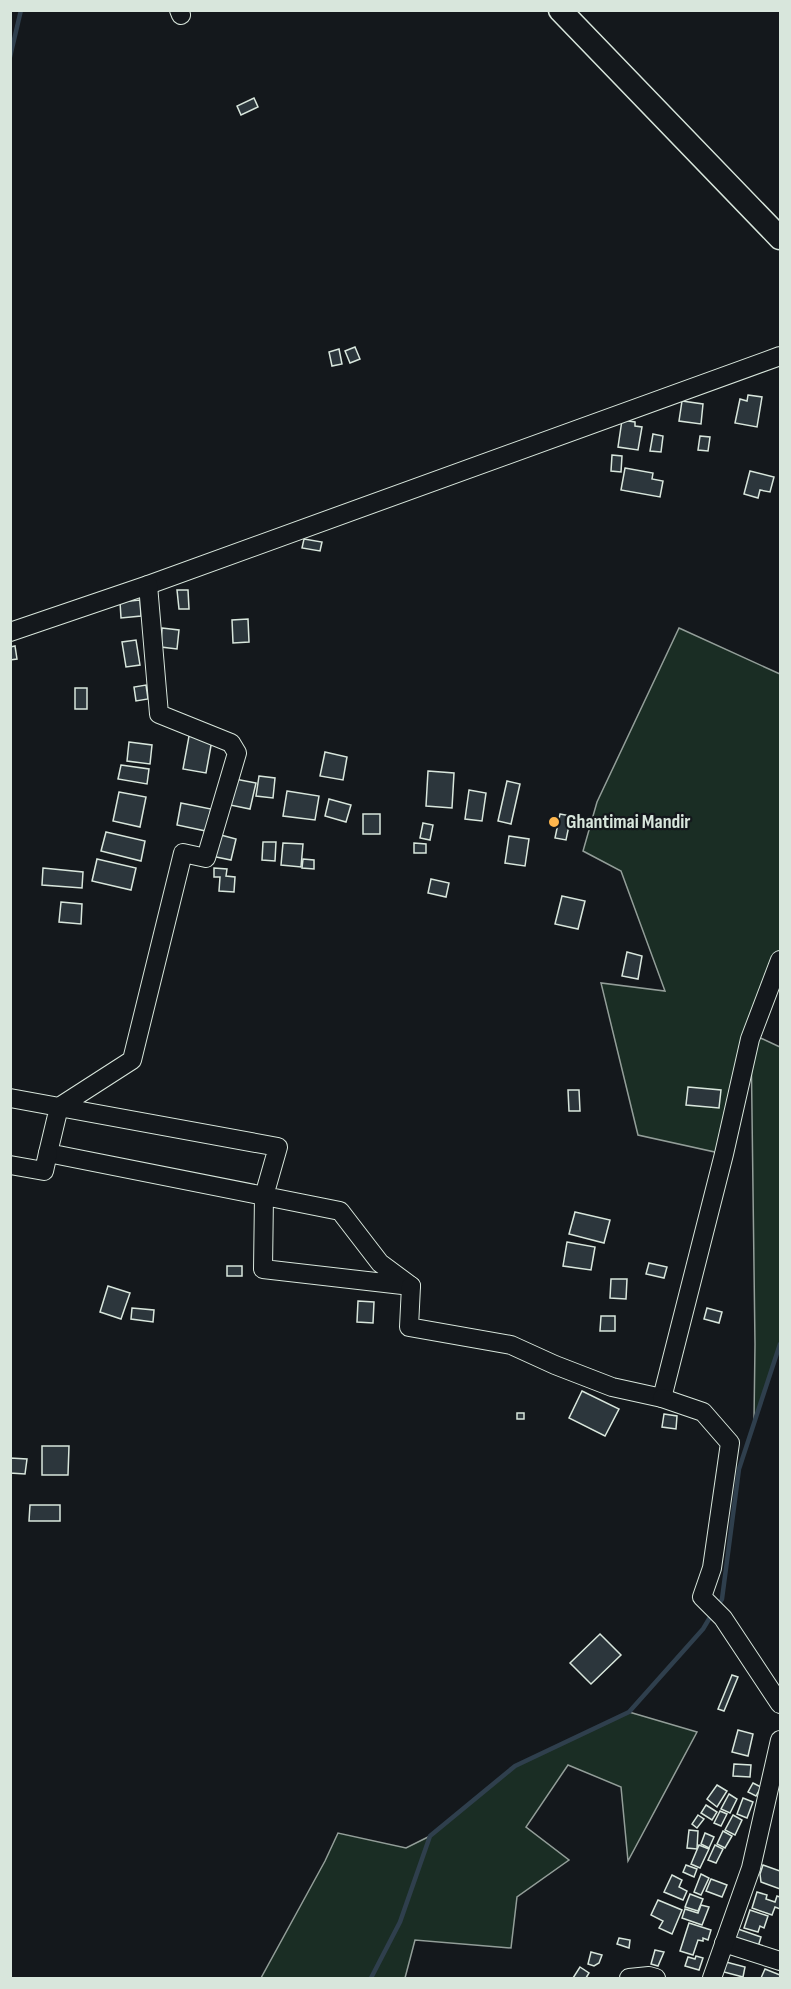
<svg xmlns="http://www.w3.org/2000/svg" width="791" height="1989" viewBox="0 0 791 1989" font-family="'Sofia Sans Condensed',sans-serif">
  <rect width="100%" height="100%" fill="#14181c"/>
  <!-- green -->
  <g fill="#1a2d24" stroke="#939e99" stroke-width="1.5">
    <path d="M 679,628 L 780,674 L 780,960 L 752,1034 L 780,1047 L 780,1344 L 754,1421 L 755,1344 L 751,1036 L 724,1154 L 638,1135 L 601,983 L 665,991 L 621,871 L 583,851 L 597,802 Z"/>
    <path d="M 629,1712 L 697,1732 L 628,1861 L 621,1787 L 568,1765 L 526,1827 L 569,1860 L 517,1897 L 511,1948 L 415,1940 L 405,1978 L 261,1978 L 325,1861 L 338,1833 L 406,1848 L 430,1836 L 515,1766 Z"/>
  </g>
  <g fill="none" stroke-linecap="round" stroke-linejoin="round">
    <!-- stream -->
    <g stroke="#2f3f4d" stroke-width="4.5">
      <path d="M 10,57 L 21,10"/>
      <path d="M 717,1607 L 722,1599 L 739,1469 L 780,1344"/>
      <path d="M 371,1978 L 400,1922 L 430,1836 L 515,1766 L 629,1712 L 703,1629 L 712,1614"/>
    </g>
  </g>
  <!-- building -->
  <g fill="#2c363c" stroke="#d8e6dc" stroke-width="1.5">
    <path d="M 254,98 L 258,107 L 241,115 L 237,106 Z"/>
    <path d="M 355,347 L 360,359 L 350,363 L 345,351 Z"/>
    <path d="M 339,349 L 342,364 L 332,366 L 329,352 Z"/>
    <path d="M 748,395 L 762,397 L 757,427 L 735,423 L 740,399 L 747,401 Z"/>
    <path d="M 682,401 L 703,404 L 701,424 L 679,421 Z"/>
    <path d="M 622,420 L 635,422 L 635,426 L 642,427 L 638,450 L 618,447 Z"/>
    <path d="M 653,434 L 663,436 L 661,452 L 650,451 Z"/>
    <path d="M 700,436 L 710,437 L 708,451 L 698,450 Z"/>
    <path d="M 612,455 L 622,456 L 621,472 L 611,471 Z"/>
    <path d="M 625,468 L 653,473 L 652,479 L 663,481 L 660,497 L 621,490 Z"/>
    <path d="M 750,471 L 774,477 L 770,492 L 760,490 L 758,498 L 744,494 Z"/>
    <path d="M 304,539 L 322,542 L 320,551 L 302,548 Z"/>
    <path d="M 177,590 L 188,590 L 189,609 L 179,609 Z"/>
    <path d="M 140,600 L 141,616 L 121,618 L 120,602 Z"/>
    <path d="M 248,619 L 249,642 L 233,643 L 232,620 Z"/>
    <path d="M 162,628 L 179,630 L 177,649 L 161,647 Z"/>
    <path d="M 136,640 L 140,665 L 126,667 L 122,642 Z"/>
    <path d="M 15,646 L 17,659 L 10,660 L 10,647 Z"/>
    <path d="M 146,685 L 148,699 L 136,701 L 134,687 Z"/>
    <rect x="75" y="688" width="12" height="21"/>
    <path d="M 189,736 L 212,740 L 206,773 L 183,769 Z"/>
    <path d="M 129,742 L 152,745 L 150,764 L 127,761 Z"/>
    <path d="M 325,752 L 347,757 L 343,780 L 320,776 Z"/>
    <path d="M 121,765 L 149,769 L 147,784 L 118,779 Z"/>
    <path d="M 428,771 L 454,773 L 452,808 L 426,806 Z"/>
    <path d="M 259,776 L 275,778 L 273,798 L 256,796 Z"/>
    <path d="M 235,779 L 256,783 L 250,809 L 230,805 Z"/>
    <path d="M 507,781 L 520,784 L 511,824 L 498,821 Z"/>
    <path d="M 469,790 L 486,793 L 482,821 L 465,819 Z"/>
    <path d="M 287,791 L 319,796 L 315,820 L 283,816 Z"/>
    <path d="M 119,792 L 146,797 L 140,827 L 113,821 Z"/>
    <path d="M 329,799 L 351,805 L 346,822 L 325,816 Z"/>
    <path d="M 181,803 L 211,809 L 206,831 L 177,825 Z"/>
    <rect x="363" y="814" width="17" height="20"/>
    <path d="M 560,814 L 571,816 L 566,840 L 555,838 Z"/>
    <path d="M 423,823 L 433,825 L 430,840 L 420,838 Z"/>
    <path d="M 106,832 L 145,841 L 141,861 L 101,851 Z"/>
    <path d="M 217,834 L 236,839 L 231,860 L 211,856 Z"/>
    <path d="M 509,836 L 529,839 L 525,866 L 505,863 Z"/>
    <path d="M 263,842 L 276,842 L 275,861 L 262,860 Z"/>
    <path d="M 283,843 L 303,844 L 301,867 L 281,865 Z"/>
    <path d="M 414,843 L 426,844 L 426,853 L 414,853 Z"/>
    <path d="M 97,859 L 136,868 L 131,890 L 92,881 Z"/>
    <path d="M 303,859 L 314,860 L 314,869 L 302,868 Z"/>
    <path d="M 43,868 L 83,872 L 82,888 L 42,885 Z"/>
    <path d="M 214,868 L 227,869 L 226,876 L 235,877 L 234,892 L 219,891 L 220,877 L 214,877 Z"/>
    <path d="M 431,879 L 449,883 L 446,897 L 428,893 Z"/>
    <path d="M 562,896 L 585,901 L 578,929 L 555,924 Z"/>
    <path d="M 61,902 L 82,904 L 81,924 L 59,922 Z"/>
    <path d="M 627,952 L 642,956 L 638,979 L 622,976 Z"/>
    <path d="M 688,1087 L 721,1090 L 719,1108 L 686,1105 Z"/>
    <path d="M 568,1090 L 579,1090 L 580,1111 L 569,1111 Z"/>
    <path d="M 575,1212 L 610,1220 L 604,1243 L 569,1234 Z"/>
    <path d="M 567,1242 L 595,1247 L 591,1270 L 563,1266 Z"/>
    <path d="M 649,1263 L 667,1267 L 664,1278 L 646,1274 Z"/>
    <rect x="227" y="1266" width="15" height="10"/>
    <path d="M 611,1279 L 627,1279 L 626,1299 L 610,1298 Z"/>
    <path d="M 108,1286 L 130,1293 L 121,1319 L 100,1312 Z"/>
    <path d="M 358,1301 L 374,1302 L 373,1323 L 357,1322 Z"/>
    <path d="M 132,1308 L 154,1310 L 153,1322 L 131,1319 Z"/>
    <path d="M 707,1308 L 722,1312 L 719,1323 L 704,1319 Z"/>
    <path d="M 601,1316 L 615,1316 L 615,1331 L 600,1331 Z"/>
    <path d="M 582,1391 L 619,1409 L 605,1436 L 569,1418 Z"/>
    <rect x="517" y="1413" width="7" height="6"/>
    <path d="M 664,1414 L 677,1416 L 676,1429 L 662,1427 Z"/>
    <path d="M 42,1446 L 69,1446 L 68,1475 L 42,1475 Z"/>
    <path d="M 10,1458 L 27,1459 L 25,1474 L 10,1473 Z"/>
    <path d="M 30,1505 L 60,1505 L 60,1521 L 29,1521 Z"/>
    <path d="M 600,1634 L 621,1655 L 591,1684 L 570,1663 Z"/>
    <path d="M 732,1675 L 738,1677 L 724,1711 L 718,1709 Z"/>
    <path d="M 738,1730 L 753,1734 L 748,1756 L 732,1752 Z"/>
    <path d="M 734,1764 L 751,1765 L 750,1777 L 733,1776 Z"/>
    <path d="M 753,1783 L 761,1787 L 756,1796 L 748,1792 Z"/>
    <path d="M 717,1785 L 727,1791 L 717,1807 L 707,1799 Z"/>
    <path d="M 729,1794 L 737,1799 L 730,1813 L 721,1809 Z"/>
    <path d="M 743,1798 L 753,1802 L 747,1818 L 737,1814 Z"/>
    <path d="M 706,1805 L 717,1812 L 712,1820 L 701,1813 Z"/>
    <path d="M 720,1811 L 727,1814 L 721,1826 L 714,1823 Z"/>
    <path d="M 698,1815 L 704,1819 L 697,1828 L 692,1824 Z"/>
    <path d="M 733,1815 L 742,1820 L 735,1835 L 725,1830 Z"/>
    <path d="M 689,1830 L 698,1831 L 697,1849 L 687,1848 Z"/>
    <path d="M 723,1831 L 732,1836 L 725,1848 L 717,1844 Z"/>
    <path d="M 705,1833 L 714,1837 L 709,1848 L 701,1844 Z"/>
    <path d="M 699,1845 L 709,1849 L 700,1868 L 691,1864 Z"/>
    <path d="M 715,1845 L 723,1849 L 716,1863 L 708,1860 Z"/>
    <path d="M 686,1865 L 697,1869 L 694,1877 L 683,1872 Z"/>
    <path d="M 763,1865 L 780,1871 L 780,1889 L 761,1882 L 760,1874 Z"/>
    <path d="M 701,1874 L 709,1878 L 701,1895 L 694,1892 Z"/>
    <path d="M 672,1875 L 682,1880 L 679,1887 L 687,1891 L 683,1900 L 664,1892 Z"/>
    <path d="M 711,1879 L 727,1885 L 722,1897 L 706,1891 Z"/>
    <path d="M 757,1892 L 767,1895 L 766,1899 L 775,1902 L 777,1896 L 780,1897 L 780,1909 L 775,1907 L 772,1915 L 752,1908 Z"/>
    <path d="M 690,1894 L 703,1899 L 698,1911 L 685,1907 Z"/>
    <path d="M 658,1900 L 682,1910 L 672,1934 L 659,1928 L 663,1921 L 651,1915 Z"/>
    <path d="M 701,1905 L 709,1907 L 702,1925 L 682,1918 L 685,1909 L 698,1913 Z"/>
    <path d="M 750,1910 L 768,1916 L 764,1928 L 760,1926 L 758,1932 L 744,1928 Z"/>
    <path d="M 689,1923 L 711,1930 L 708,1940 L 703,1938 L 703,1941 L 698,1940 L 693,1955 L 680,1951 Z"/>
    <path d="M 738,1929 L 761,1937 L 757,1950 L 733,1942 Z"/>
    <path d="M 619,1938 L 630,1940 L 629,1948 L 617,1944 Z"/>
    <path d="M 655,1950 L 664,1952 L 658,1966 L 651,1964 Z"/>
    <path d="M 591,1952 L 602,1955 L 599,1963 L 594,1966 L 588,1964 Z"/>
    <path d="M 696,1956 L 703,1958 L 699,1970 L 685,1966 L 688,1957 L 695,1959 Z"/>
    <path d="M 726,1962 L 745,1967 L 743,1977 L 724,1972 Z"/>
    <path d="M 580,1967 L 589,1973 L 586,1978 L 573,1978 Z"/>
    <path d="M 765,1969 L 780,1975 L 780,1978 L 761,1978 Z"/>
  </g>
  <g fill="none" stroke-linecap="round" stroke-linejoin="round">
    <defs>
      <g id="minor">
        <path d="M 179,10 L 181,15"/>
        <path d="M 10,632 L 148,585 L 780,356"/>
        <path d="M 10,1098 L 278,1147 L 264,1196 L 263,1269 L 411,1286 L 380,1263 L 340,1211 L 48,1153 L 59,1107 L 132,1060 L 183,853 L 206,858 L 237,753 L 231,743 L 159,714 L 148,585"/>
        <path d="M 10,1165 L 44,1171 L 48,1153"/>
        <path d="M 411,1286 L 409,1327 L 511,1345 L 555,1365 L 612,1387 L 662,1398 L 724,1154 L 750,1039 L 780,960"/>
        <path d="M 662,1398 L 703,1412 L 730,1443 L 712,1568 L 702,1597 L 723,1618 L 780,1704"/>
        <path d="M 724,1943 L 780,1961"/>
        <path d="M 629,1978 L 649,1976 L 656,1978"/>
        <path d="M 712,1978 L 751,1868 L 780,1740"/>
      </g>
      <path id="major" d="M 560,10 L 780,238"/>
    </defs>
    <!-- minor casing -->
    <use href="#minor" stroke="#d8e6dc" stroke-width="20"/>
    <!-- major casing -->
    <use href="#major" stroke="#d8e6dc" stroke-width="25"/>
    <!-- minor -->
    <use href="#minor" stroke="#14181c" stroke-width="18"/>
    <!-- major -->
    <use href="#major" stroke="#14181c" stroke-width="22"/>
  </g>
  <!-- markers -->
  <circle fill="#ffb74d" stroke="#14181c" stroke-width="2" cx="554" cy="822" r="6"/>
  <g text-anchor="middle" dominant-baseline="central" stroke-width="4.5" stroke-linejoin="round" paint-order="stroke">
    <!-- poi labels -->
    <g font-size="20" font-weight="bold" fill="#d8e6dc" stroke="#14181c" text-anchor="start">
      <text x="566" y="822">Ghantimai Mandir</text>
    </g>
  </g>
  <!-- border -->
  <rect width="791" height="1989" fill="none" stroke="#d8e6dc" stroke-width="24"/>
</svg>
